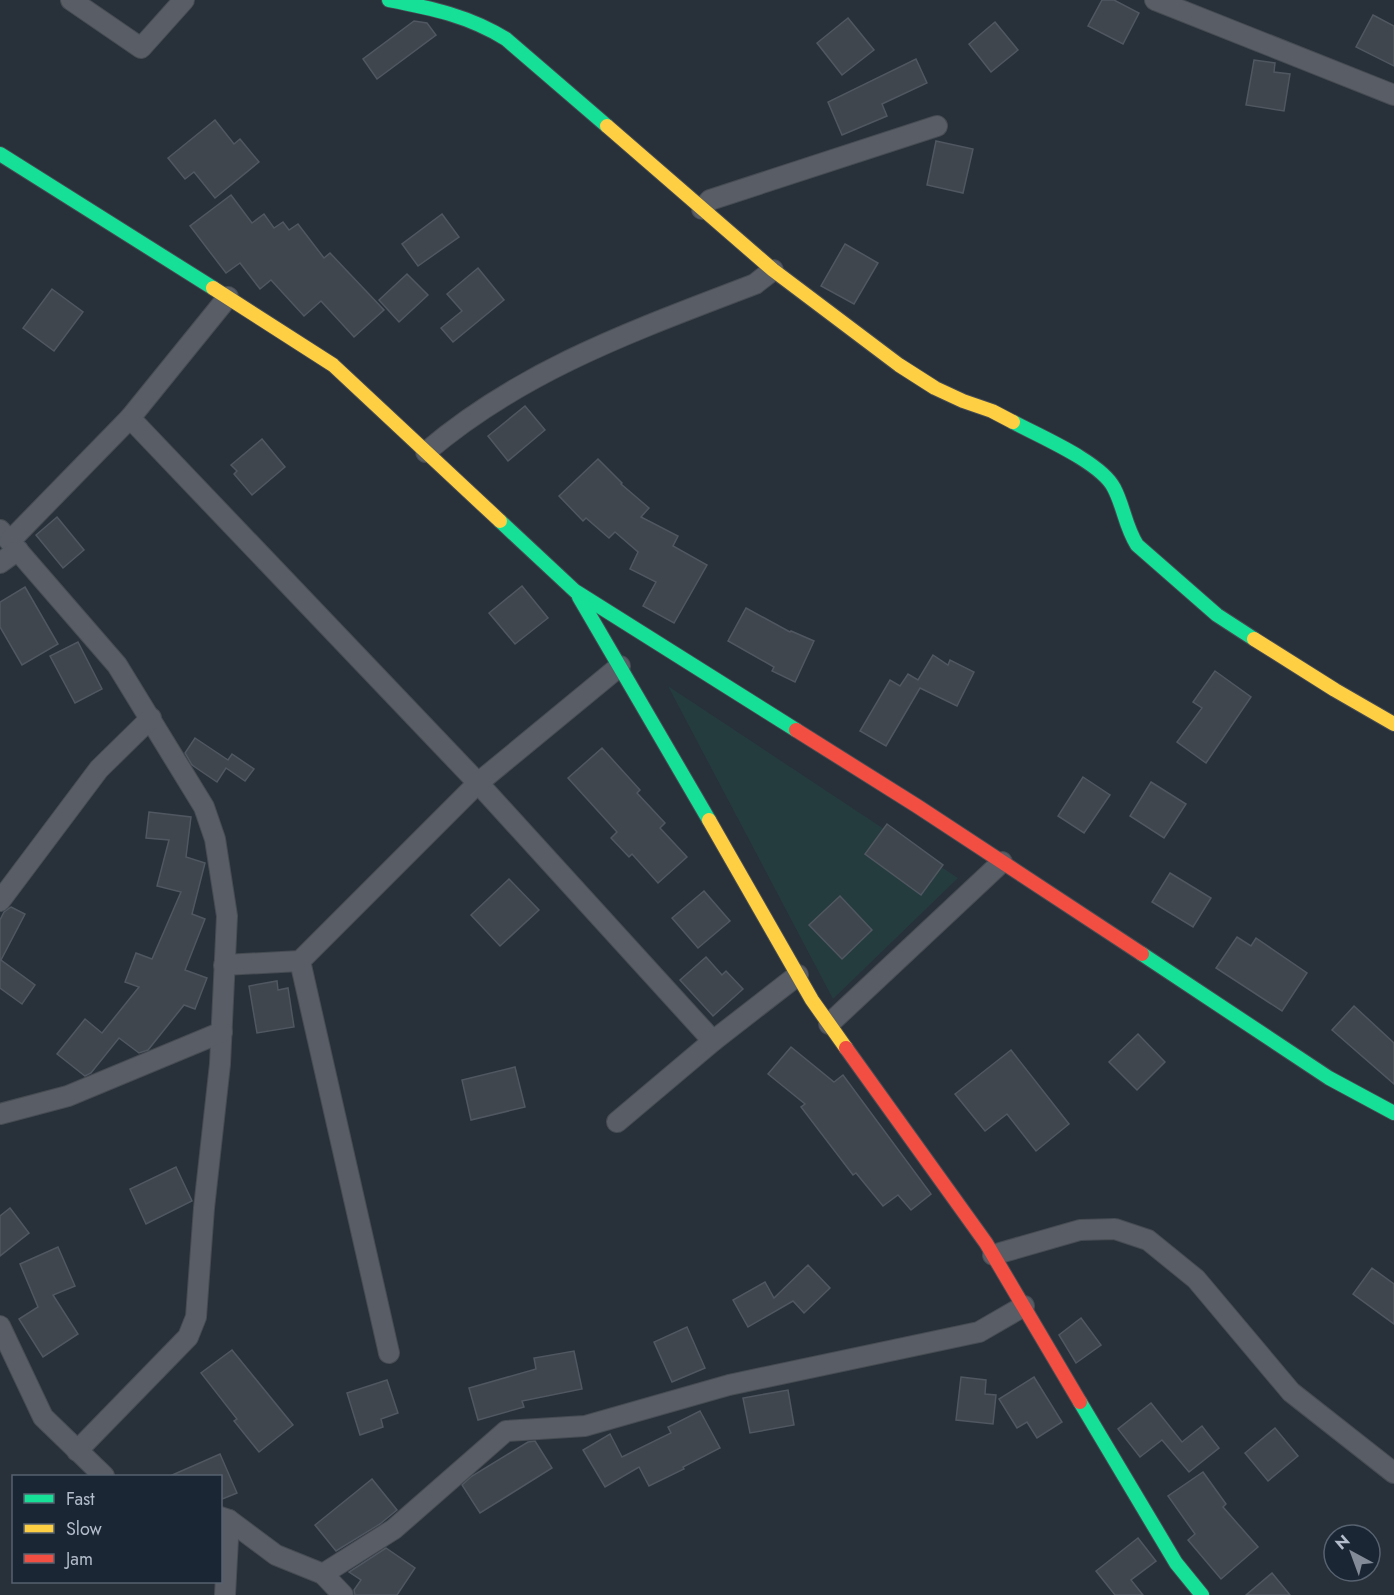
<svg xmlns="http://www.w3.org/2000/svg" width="1394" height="1595" viewBox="0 0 1394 1595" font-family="Jost,sans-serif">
  <rect width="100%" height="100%" fill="#283039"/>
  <!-- green -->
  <path fill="#253c3f" d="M 668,686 L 958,878 L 833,999 Z"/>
  <!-- building -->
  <g fill="#40464e" stroke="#505760" stroke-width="1.5">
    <path d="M 1102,0 L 1114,0 L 1139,13 L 1123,44 L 1088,26 Z"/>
    <path d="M 1373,15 L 1394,26 L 1394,66 L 1356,47 Z"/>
    <path d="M 848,18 L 874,50 L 842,75 L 817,43 Z"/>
    <path d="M 414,21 L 427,23 L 436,35 L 377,79 L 363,59 Z"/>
    <path d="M 995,22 L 1018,50 L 991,72 L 969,44 Z"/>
    <path d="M 916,59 L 927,83 L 882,104 L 887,116 L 842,135 L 828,102 Z"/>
    <path d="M 1254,60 L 1275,63 L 1274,72 L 1290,74 L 1284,111 L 1246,105 Z"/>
    <path d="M 215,120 L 234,144 L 240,139 L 259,162 L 215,198 L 194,172 L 185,179 L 168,158 Z"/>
    <path d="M 936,141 L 973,149 L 963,193 L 927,185 Z"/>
    <path d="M 231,195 L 252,223 L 264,214 L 274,228 L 283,222 L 289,230 L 298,224 L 324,258 L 330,253 L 384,310 L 354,337 L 321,301 L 304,316 L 271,280 L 260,289 L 240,263 L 226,273 L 190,226 Z"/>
    <path d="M 442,214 L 459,237 L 418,266 L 402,244 Z"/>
    <path d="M 845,244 L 878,263 L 854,304 L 821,286 Z"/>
    <path d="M 478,268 L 504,300 L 453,342 L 441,328 L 462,311 L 447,294 Z"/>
    <path d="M 407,274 L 428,295 L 399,322 L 379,300 Z"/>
    <path d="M 52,289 L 83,312 L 54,351 L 23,328 Z"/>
    <path d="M 525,406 L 545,430 L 508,461 L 488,436 Z"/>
    <path d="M 262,439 L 285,467 L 252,495 L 234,474 L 237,471 L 231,465 Z"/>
    <path d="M 598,459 L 622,483 L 621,484 L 649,508 L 641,517 L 678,536 L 673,546 L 707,565 L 674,623 L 643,606 L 656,582 L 630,569 L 638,552 L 615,532 L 609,538 L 586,518 L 583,521 L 559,496 Z"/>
    <path d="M 57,517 L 84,550 L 63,568 L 36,535 Z"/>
    <path d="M 522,586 L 548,618 L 515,644 L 489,613 Z"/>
    <path d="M 25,587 L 58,644 L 22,665 L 0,627 L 0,602 Z"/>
    <path d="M 746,608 L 790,632 L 791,631 L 814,641 L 795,682 L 772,671 L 774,667 L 728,641 Z"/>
    <path d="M 78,642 L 102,689 L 75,703 L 50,656 Z"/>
    <path d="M 933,655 L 948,665 L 950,660 L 974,672 L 957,706 L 920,688 L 886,746 L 860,731 L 890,680 L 900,686 L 908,674 L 918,680 Z"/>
    <path d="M 1215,671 L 1251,697 L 1206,763 L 1177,742 L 1202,708 L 1193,702 Z"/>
    <path d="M 195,738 L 228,760 L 232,754 L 254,769 L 245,781 L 226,768 L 217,782 L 192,765 L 185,753 Z"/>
    <path d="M 602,748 L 640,790 L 637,793 L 665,823 L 660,828 L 687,857 L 658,883 L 632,854 L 629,857 L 611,838 L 617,832 L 568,778 Z"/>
    <path d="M 1083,777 L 1110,795 L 1084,833 L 1058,816 Z"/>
    <path d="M 1151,782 L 1186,804 L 1164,838 L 1130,816 Z"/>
    <path d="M 149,812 L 191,817 L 186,857 L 205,863 L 192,914 L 205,919 L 185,970 L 207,978 L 195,1009 L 184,1005 L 148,1050 L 139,1053 L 119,1038 L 91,1073 L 85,1076 L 57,1054 L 85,1019 L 102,1033 L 139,987 L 125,982 L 136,953 L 152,959 L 181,892 L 157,886 L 169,840 L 146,838 Z"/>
    <path d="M 887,824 L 943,865 L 921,895 L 865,854 Z"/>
    <path d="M 1170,873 L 1211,898 L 1193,927 L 1152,902 Z"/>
    <path d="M 509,879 L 539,910 L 500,946 L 471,915 Z"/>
    <path d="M 704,891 L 730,921 L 698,948 L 672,918 Z"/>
    <path d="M 840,896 L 872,930 L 842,959 L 809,925 Z"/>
    <path d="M 11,907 L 25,914 L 1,960 L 35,985 L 22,1004 L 0,988 L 0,920 L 4,912 Z"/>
    <path d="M 1237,937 L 1251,946 L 1256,938 L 1307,973 L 1282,1011 L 1216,968 Z"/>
    <path d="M 706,957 L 722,975 L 726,971 L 743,989 L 713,1016 L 680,980 Z"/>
    <path d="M 277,981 L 278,990 L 288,988 L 294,1027 L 257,1033 L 249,986 Z"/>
    <path d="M 1354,1006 L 1394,1043 L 1394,1084 L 1332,1030 Z"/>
    <path d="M 1138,1034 L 1165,1062 L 1137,1090 L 1109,1062 Z"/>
    <path d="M 791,1047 L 834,1082 L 843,1075 L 931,1194 L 911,1210 L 898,1195 L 883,1206 L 856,1173 L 853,1175 L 801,1107 L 805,1104 L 768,1074 Z"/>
    <path d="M 1011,1050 L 1069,1124 L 1036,1151 L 1007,1114 L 985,1131 L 955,1094 Z"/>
    <path d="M 515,1067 L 525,1107 L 471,1120 L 462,1080 Z"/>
    <path d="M 176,1167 L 192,1201 L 146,1224 L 130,1189 Z"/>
    <path d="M 10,1208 L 29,1233 L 0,1256 L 0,1216 Z"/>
    <path d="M 58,1247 L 75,1286 L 53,1295 L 78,1334 L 43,1357 L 19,1319 L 38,1307 L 20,1264 Z"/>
    <path d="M 808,1265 L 830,1288 L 804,1313 L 793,1301 L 748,1327 L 733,1300 L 765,1282 L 774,1298 Z"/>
    <path d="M 1372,1268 L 1394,1284 L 1394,1324 L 1353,1294 Z"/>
    <path d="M 1081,1318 L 1101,1345 L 1076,1363 L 1059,1335 Z"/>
    <path d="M 687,1327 L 705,1368 L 672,1382 L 654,1342 Z"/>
    <path d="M 232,1350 L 293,1425 L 259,1452 L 234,1421 L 237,1419 L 201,1373 Z"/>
    <path d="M 574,1351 L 582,1389 L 522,1401 L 524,1407 L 478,1420 L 469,1388 L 536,1369 L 534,1358 Z"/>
    <path d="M 961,1377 L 986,1380 L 985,1394 L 996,1395 L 993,1424 L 956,1420 Z"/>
    <path d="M 1034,1377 L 1062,1422 L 1037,1438 L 1027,1422 L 1017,1428 L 999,1399 Z"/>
    <path d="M 387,1380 L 398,1413 L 381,1419 L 383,1427 L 360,1435 L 347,1393 Z"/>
    <path d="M 788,1390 L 794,1425 L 750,1433 L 743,1398 Z"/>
    <path d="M 1151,1403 L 1182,1442 L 1202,1426 L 1219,1448 L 1189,1472 L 1162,1440 L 1140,1457 L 1118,1429 Z"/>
    <path d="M 700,1411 L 720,1448 L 683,1467 L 684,1469 L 649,1486 L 639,1467 L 605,1487 L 583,1450 L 610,1434 L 622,1457 L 671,1433 L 668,1427 Z"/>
    <path d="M 1275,1428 L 1298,1456 L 1268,1481 L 1245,1453 Z"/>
    <path d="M 535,1441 L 552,1468 L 480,1513 L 462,1485 L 472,1476 L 528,1442 Z"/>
    <path d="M 220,1454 L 237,1493 L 220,1500 L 220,1476 L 170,1476 Z"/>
    <path d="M 1203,1472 L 1226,1504 L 1223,1507 L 1258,1547 L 1221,1579 L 1188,1540 L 1195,1534 L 1168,1496 Z"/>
    <path d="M 372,1479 L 397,1510 L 380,1524 L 336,1551 L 315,1525 Z"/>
    <path d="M 1138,1538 L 1156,1561 L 1131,1580 L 1143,1595 L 1115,1595 L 1096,1571 Z"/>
    <path d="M 386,1548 L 415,1568 L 397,1595 L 355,1595 L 354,1590 L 361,1580 L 349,1572 Z"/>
    <path d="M 1272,1573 L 1290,1595 L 1246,1595 Z"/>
  </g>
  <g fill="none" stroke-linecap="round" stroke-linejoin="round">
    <defs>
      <g id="street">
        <path d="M 71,0 L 141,48 L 184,0"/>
        <path d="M 1155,0 L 1394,95"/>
        <path d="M 702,209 L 710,200 L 937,126"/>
        <path d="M 130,418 L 478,783 L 713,1041"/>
        <path d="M 426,452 C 523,369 638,329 755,284 L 773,270"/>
        <path d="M 0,530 L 117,665 L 204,807 L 215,839 L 227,916 L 220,1064 L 204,1208 L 196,1317 L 188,1337 L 77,1451"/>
        <path d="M 10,541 L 130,418 L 228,297"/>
        <path d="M 0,563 L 18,550"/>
        <path d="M 0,901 L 99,769 L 151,718"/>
        <path d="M 300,961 L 389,1353"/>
        <path d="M 224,965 L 300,961 L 478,783 L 620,666"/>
        <path d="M 829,1024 L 1002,862"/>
        <path d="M 0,1114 L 68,1096 L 222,1032"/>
        <path d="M 617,1122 L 713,1041 L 798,975"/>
        <path d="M 993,1255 L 1080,1230 L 1115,1229 L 1148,1240 L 1196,1279 L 1291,1392 L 1394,1473"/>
        <path d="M 0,1326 L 43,1417 L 104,1476"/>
        <path d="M 220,1517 L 229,1520 L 276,1555 L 323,1574 L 394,1529 L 506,1431 L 585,1426 L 729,1385 L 979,1332 L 1024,1306"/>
        <path d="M 323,1574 L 343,1595"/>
        <path d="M 225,1595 L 229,1520"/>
      </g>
      <g id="fast">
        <path d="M 389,0 C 431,8 469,16 506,39 L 607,126"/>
        <path d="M 0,154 L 213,288"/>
        <path d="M 1013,422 C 1039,436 1101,462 1114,488 C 1124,507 1125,526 1137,545 L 1217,615 L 1254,639"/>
        <path d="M 500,521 L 575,591 L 796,730"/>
        <path d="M 579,597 L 709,820"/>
        <path d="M 1142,954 L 1329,1078 L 1394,1113"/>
        <path d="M 1080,1402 L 1176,1563 L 1202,1595"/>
      </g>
      <g id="slow">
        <path d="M 607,126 L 773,270 L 899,365 L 935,388 L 963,401 L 992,411 L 1013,422"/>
        <path d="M 213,288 L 333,365 L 500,521"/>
        <path d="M 1254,639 L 1335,690 L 1394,724"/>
        <path d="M 709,820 L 812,1000 L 846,1048"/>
      </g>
      <g id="jam">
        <path d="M 796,730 L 917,806 L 1142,954"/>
        <path d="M 846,1048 L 986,1243 L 1080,1402"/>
      </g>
    </defs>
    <!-- street casing -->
    <use href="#street" stroke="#474c53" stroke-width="22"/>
    <!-- fast casing -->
    <use href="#fast" stroke="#474c53" stroke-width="16"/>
    <!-- slow casing -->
    <use href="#slow" stroke="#474c53" stroke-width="16"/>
    <!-- jam casing -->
    <use href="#jam" stroke="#474c53" stroke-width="16"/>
    <!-- street -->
    <use href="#street" stroke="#595e66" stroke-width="20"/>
    <!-- fast -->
    <use href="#fast" stroke="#16e098" stroke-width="14"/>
    <!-- slow -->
    <use href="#slow" stroke="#ffcf43" stroke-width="14"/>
    <!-- jam -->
    <use href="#jam" stroke="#f24e42" stroke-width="14"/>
  </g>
  <!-- legend -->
  <rect x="12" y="1475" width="210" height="108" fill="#1b2634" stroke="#576270" stroke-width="1.5"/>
  <rect x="24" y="1494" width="30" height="9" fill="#16e098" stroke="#576270" stroke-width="1.5"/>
  <text x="66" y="1505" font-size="18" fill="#b2bcca">Fast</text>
  <rect x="24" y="1524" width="30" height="9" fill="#ffcf43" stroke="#576270" stroke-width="1.5"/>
  <text x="66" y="1535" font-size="18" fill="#b2bcca">Slow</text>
  <rect x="24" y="1554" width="30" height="9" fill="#f24e42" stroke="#576270" stroke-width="1.5"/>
  <text x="66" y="1565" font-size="18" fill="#b2bcca">Jam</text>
  <!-- north arrow -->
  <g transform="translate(1352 1553) rotate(319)"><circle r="28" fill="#1b2634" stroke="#576270" stroke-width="1.5"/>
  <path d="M0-4.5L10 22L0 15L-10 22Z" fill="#828b97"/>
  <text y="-9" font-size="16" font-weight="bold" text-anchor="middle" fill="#b2bcca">N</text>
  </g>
</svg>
